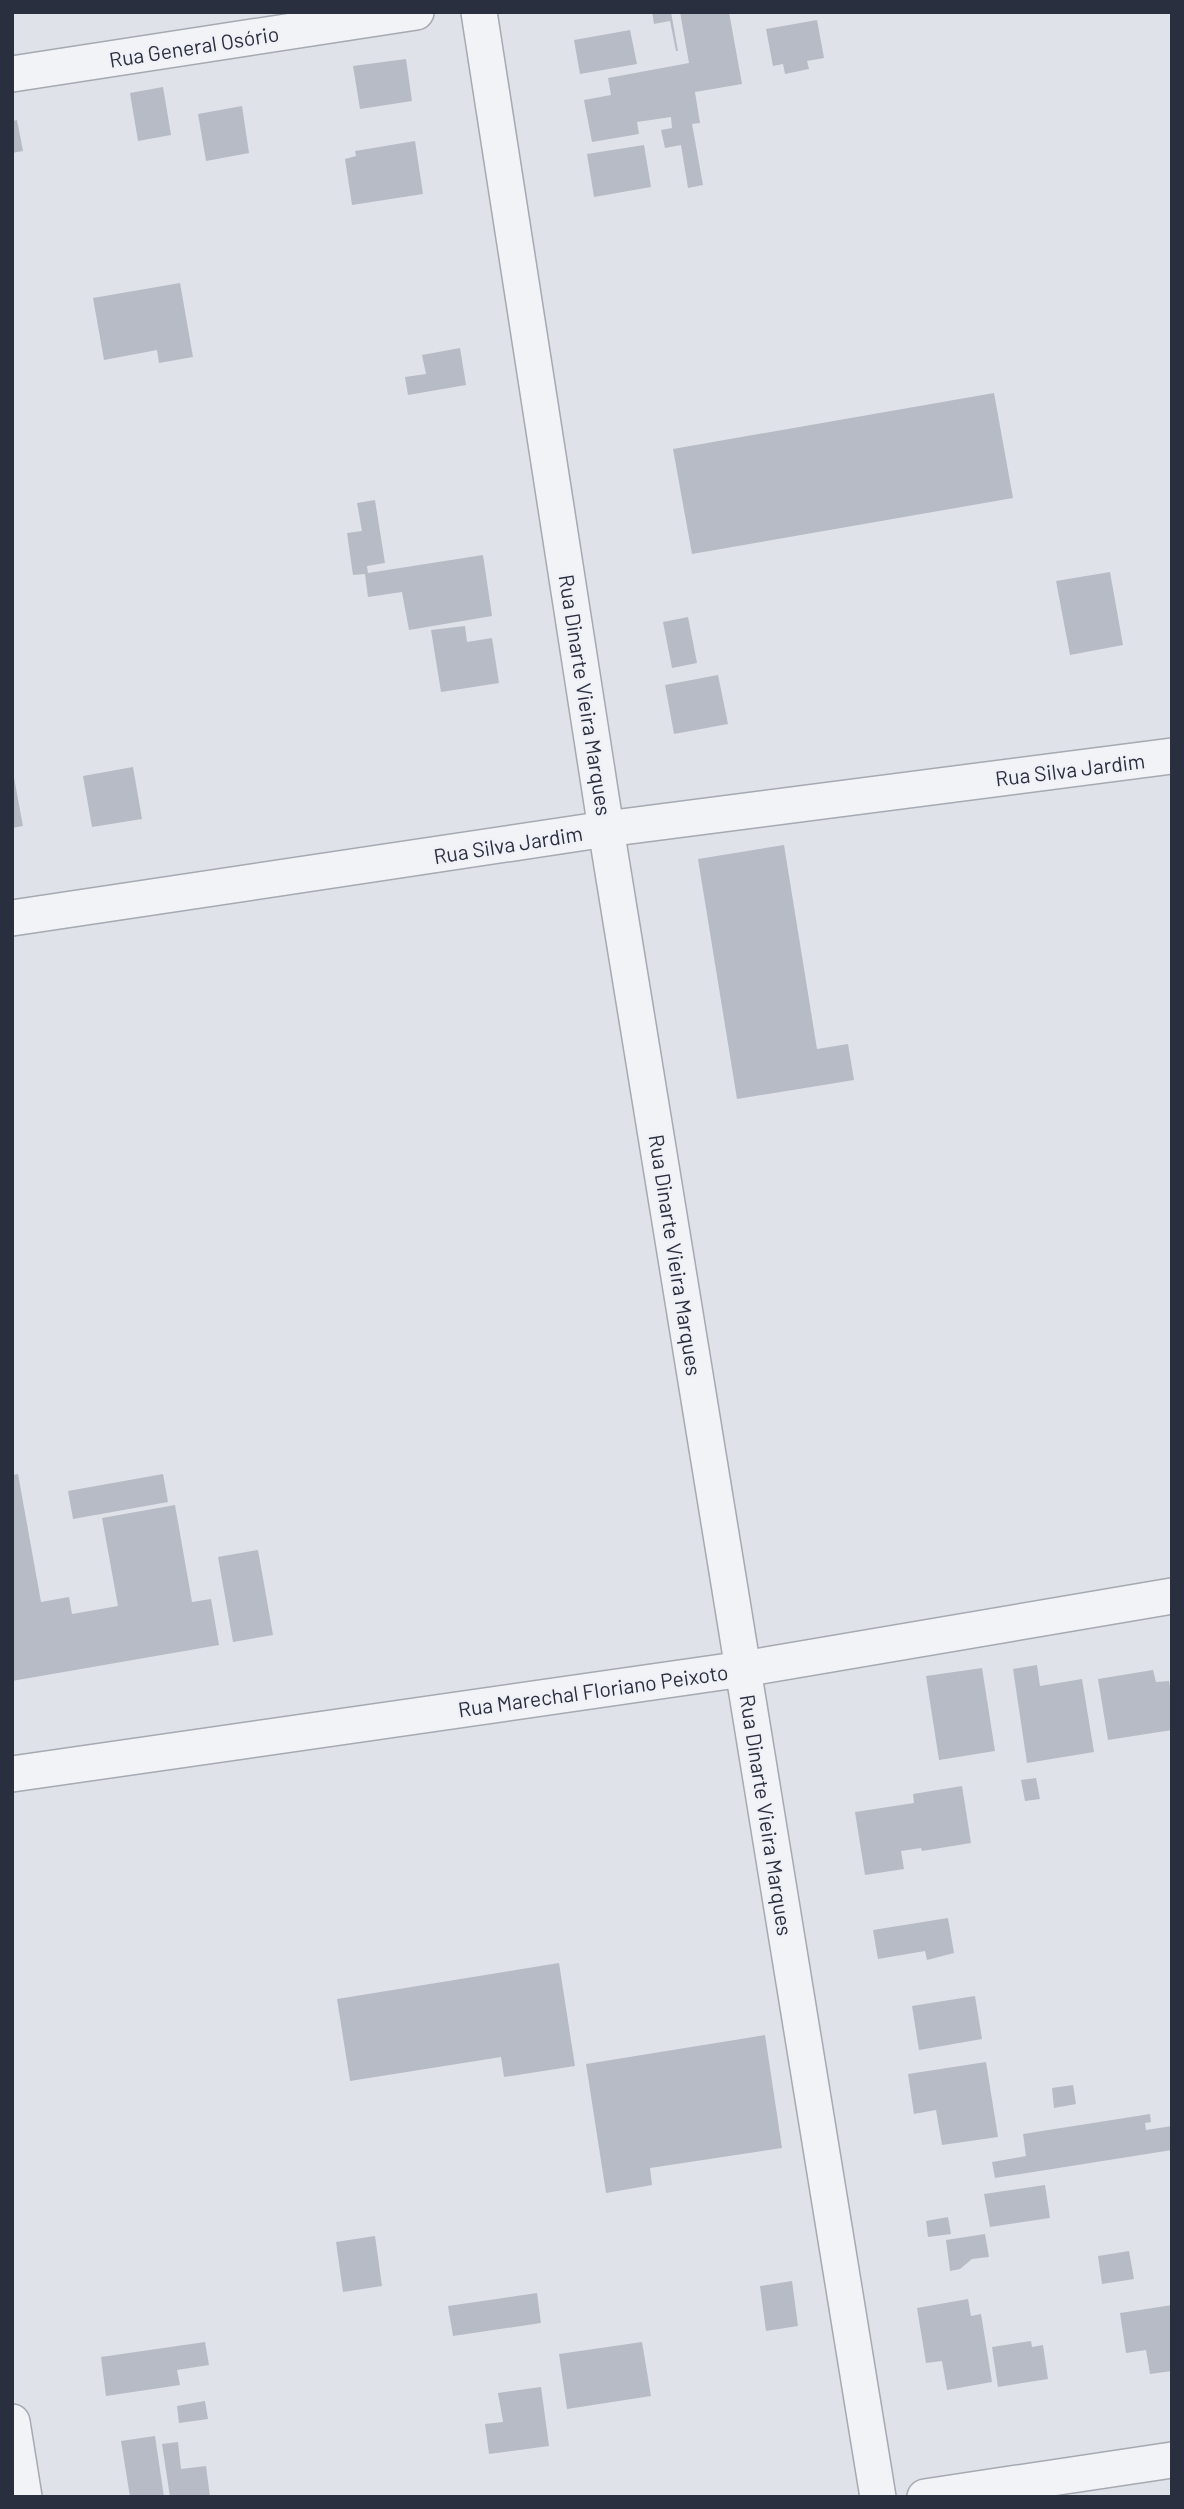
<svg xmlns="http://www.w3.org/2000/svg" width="1184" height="2509" viewBox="0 0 1184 2509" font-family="Barlow,sans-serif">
  <rect width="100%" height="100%" fill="#dfe2e8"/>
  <!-- building -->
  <g fill="#b7bbc5">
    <path d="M 652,12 L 671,12 L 678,51 L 676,51 L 670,21 L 654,24 Z"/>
    <path d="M 680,12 L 729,12 L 742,84 L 695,92 L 700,123 L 692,124 L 703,185 L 688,188 L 681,145 L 665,148 L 661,130 L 672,128 L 671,117 L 637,122 L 639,134 L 592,142 L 584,100 L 611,95 L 608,78 L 689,63 Z"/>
    <path d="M 817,20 L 824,58 L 807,61 L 809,69 L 785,74 L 783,64 L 773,66 L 766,29 Z"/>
    <path d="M 630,30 L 637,64 L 580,74 L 574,40 Z"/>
    <path d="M 406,59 L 412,101 L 360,109 L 353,66 Z"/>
    <path d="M 163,87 L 171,135 L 138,141 L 130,93 Z"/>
    <path d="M 242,106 L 249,153 L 206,161 L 198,114 Z"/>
    <path d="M 17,120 L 23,151 L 12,153 L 12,121 Z"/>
    <path d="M 415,141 L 423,194 L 352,205 L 345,159 L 356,156 L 355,151 Z"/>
    <path d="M 644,145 L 651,187 L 594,197 L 587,154 Z"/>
    <path d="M 180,283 L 193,357 L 159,363 L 157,350 L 104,360 L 93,298 Z"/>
    <path d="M 460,348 L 466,385 L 408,395 L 405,377 L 426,374 L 422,355 Z"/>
    <path d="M 994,393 L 1013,498 L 692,554 L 673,449 Z"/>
    <path d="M 375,500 L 385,563 L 367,566 L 368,573 L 483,555 L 492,616 L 409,630 L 402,592 L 368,597 L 365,574 L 353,575 L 347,533 L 362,531 L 357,503 Z"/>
    <path d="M 1110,572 L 1123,645 L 1070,655 L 1056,581 Z"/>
    <path d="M 688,617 L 697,663 L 672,668 L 663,622 Z"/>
    <path d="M 465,626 L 467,642 L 492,638 L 499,683 L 441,692 L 431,630 Z"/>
    <path d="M 718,675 L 728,724 L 674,734 L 665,685 Z"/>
    <path d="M 12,767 L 23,826 L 12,828 Z"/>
    <path d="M 133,767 L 142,819 L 92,827 L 83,776 Z"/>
    <path d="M 784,845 L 817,1049 L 848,1044 L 854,1080 L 737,1099 L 698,859 Z"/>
    <path d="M 18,1474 L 41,1602 L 69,1597 L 72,1614 L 118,1606 L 102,1518 L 175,1505 L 192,1602 L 211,1599 L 219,1645 L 12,1681 L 12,1475 Z"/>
    <path d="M 163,1474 L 168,1502 L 73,1519 L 68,1491 Z"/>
    <path d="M 258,1550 L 273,1635 L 233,1642 L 218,1557 Z"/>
    <path d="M 1037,1665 L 1040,1686 L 1082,1679 L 1094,1752 L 1027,1763 L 1013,1669 Z"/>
    <path d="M 982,1668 L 995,1751 L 939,1760 L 926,1676 Z"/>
    <path d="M 1153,1670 L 1156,1682 L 1169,1681 L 1172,1699 L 1172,1730 L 1108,1740 L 1098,1679 Z"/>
    <path d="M 1036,1778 L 1040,1799 L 1025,1801 L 1021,1780 Z"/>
    <path d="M 962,1786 L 971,1843 L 922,1851 L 921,1848 L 901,1851 L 904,1869 L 865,1875 L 855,1812 L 914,1803 L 913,1794 Z"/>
    <path d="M 948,1918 L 954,1953 L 927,1960 L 925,1951 L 878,1959 L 873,1930 Z"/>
    <path d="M 559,1963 L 575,2066 L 504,2077 L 501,2057 L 350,2081 L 337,1999 Z"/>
    <path d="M 975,1996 L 982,2039 L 919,2050 L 912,2006 Z"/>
    <path d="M 765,2035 L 782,2148 L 650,2168 L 652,2185 L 606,2193 L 586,2064 Z"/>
    <path d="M 986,2062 L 998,2137 L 942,2145 L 936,2110 L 914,2114 L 908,2074 Z"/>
    <path d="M 1073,2085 L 1076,2104 L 1054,2108 L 1052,2088 Z"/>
    <path d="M 1150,2114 L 1151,2122 L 1145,2123 L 1146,2130 L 1172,2126 L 1172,2150 L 995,2178 L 992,2162 L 1026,2156 L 1023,2134 Z"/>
    <path d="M 1045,2185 L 1050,2218 L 990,2227 L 984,2194 Z"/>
    <path d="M 948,2217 L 951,2234 L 928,2237 L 926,2221 Z"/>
    <path d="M 985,2234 L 989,2257 L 972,2259 L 960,2269 L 950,2271 L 946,2240 Z"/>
    <path d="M 375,2236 L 382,2286 L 343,2292 L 336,2242 Z"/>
    <path d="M 1129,2251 L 1134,2279 L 1102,2284 L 1098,2256 Z"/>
    <path d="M 792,2281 L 798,2326 L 766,2331 L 760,2286 Z"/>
    <path d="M 537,2293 L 541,2323 L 453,2336 L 448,2306 Z"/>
    <path d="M 968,2299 L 971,2316 L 981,2314 L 992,2382 L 947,2390 L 942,2361 L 926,2363 L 917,2308 Z"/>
    <path d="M 1172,2305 L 1172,2371 L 1150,2374 L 1146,2350 L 1126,2353 L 1120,2313 Z"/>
    <path d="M 1031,2341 L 1032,2347 L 1043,2345 L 1048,2379 L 998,2387 L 992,2347 Z"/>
    <path d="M 205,2342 L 209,2365 L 177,2370 L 180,2385 L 106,2396 L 101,2357 Z"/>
    <path d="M 642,2342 L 651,2396 L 567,2409 L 559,2354 Z"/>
    <path d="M 541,2387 L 549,2446 L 489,2454 L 485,2424 L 503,2422 L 498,2393 Z"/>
    <path d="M 205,2401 L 208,2419 L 179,2423 L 177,2406 Z"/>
    <path d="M 155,2436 L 164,2497 L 130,2497 L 121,2441 Z"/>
    <path d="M 178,2442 L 181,2469 L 206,2466 L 210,2497 L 170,2497 L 162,2444 Z"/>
  </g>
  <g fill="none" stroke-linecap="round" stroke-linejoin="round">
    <defs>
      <g id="street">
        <path d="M 479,12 L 606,829 L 878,2497"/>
        <path d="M 12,74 L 416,12"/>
        <path d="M 12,918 L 606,829 L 1172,756"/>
        <path d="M 12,1774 L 743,1669 L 1172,1596"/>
        <path d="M 12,2422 L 24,2497"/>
        <path d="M 925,2497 L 1172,2460"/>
      </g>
    </defs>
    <!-- street casing -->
    <use href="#street" stroke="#a5a9b2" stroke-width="38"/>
    <!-- street -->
    <use href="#street" stroke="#f2f3f6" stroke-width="35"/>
  </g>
  <g text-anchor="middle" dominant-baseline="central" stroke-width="5" stroke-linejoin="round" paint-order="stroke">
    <!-- street labels -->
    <g font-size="21" fill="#292f3f" stroke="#eff1f6">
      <text transform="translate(194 46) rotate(-9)">Rua General Osório</text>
      <text transform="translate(586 695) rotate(81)">Rua Dinarte Vieira Marques</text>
      <text transform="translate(1070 769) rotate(-7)">Rua Silva Jardim</text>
      <text transform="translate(508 844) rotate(-9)">Rua Silva Jardim</text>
      <text transform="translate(676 1255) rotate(81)">Rua Dinarte Vieira Marques</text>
      <text transform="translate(593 1690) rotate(-8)">Rua Marechal Floriano Peixoto</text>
      <text transform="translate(767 1815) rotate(81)">Rua Dinarte Vieira Marques</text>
    </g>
  </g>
  <!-- border -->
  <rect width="1184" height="2509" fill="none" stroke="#292f3f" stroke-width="28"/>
</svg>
